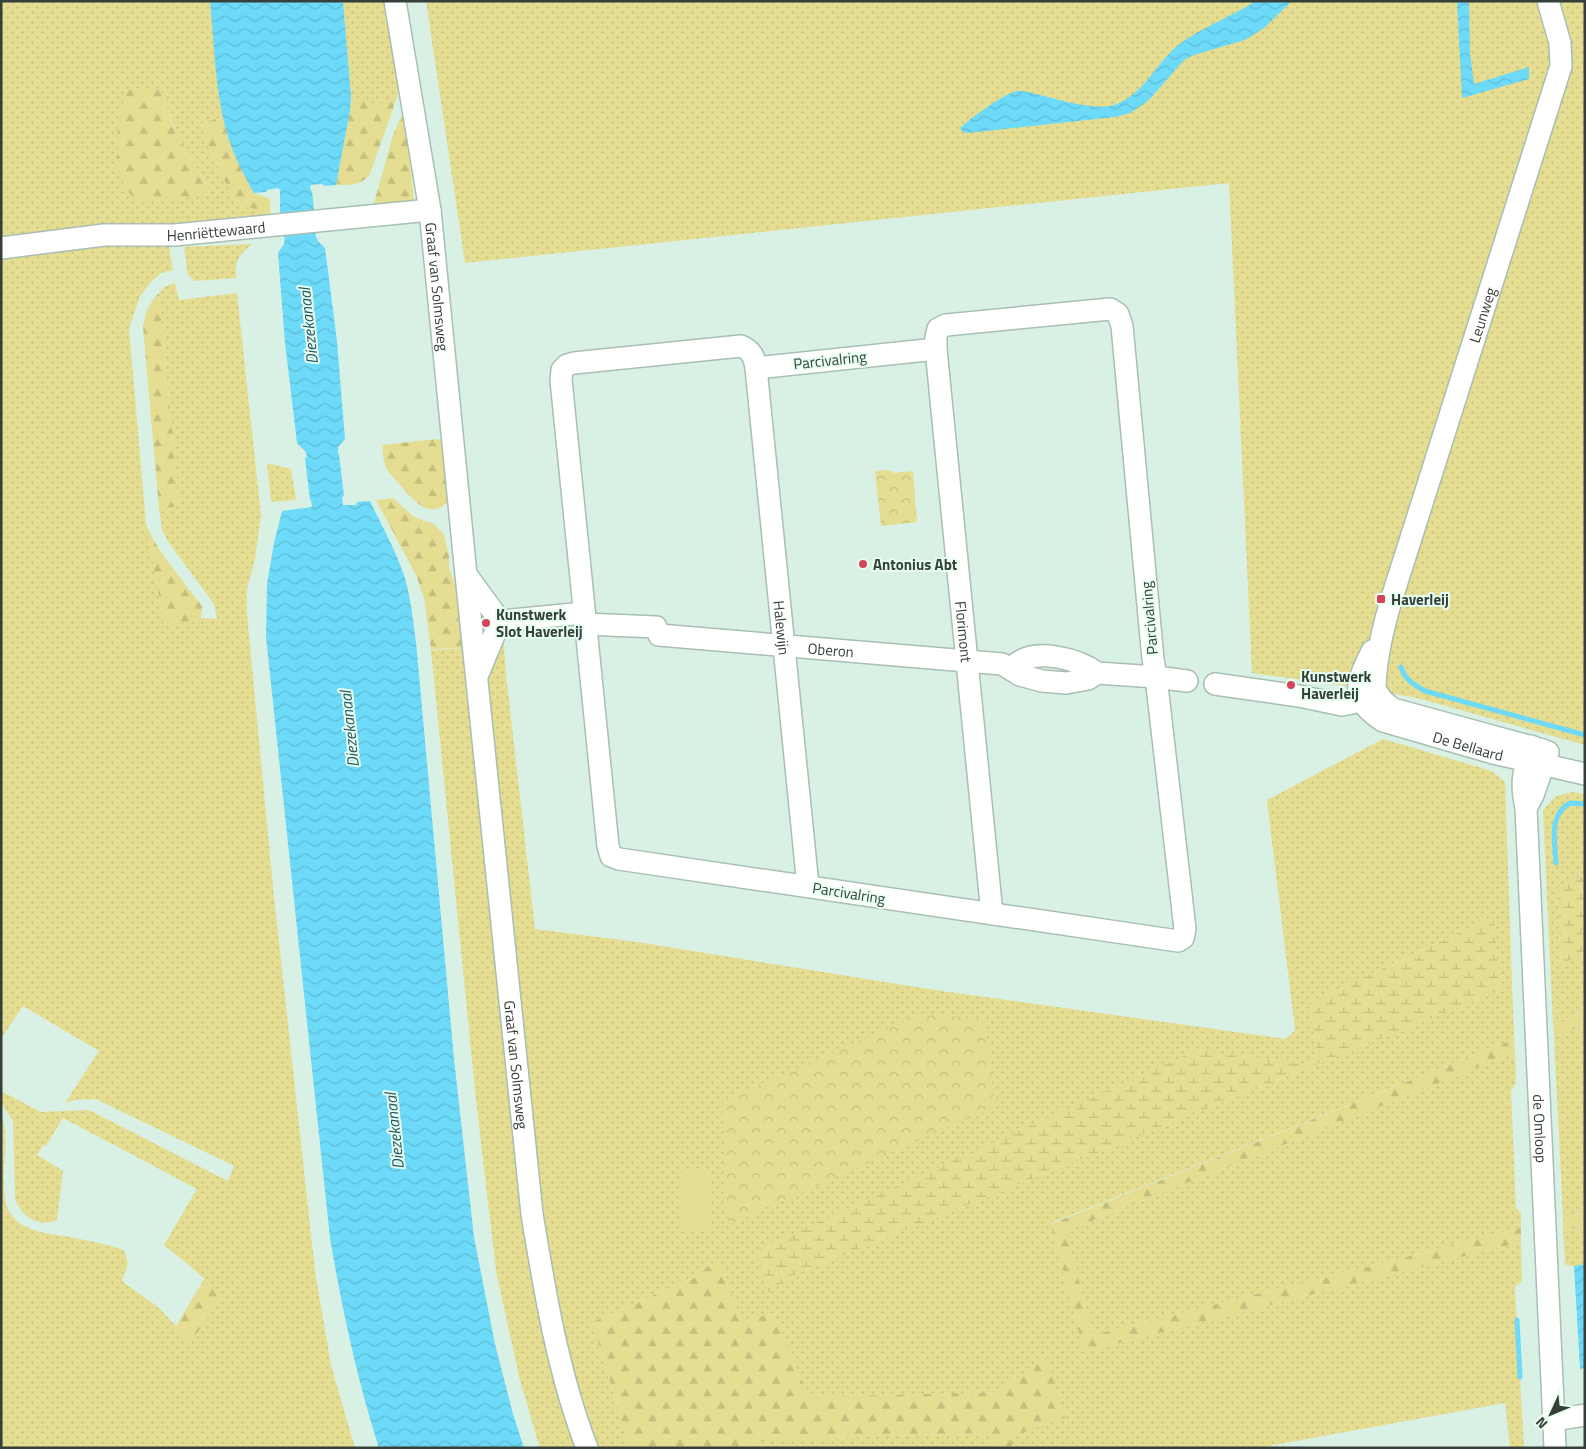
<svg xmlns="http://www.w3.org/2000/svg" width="1586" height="1449" viewBox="0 0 1586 1449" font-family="'Titillium Web',sans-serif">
  <defs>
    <pattern id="grass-dots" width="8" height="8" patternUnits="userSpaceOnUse" patternTransform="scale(1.25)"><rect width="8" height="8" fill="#e5dd91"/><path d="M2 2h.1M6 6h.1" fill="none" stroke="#c5bf7e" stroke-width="1.8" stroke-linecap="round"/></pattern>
    <pattern id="forest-firs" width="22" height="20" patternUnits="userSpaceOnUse" patternTransform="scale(1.25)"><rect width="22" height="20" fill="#e5dd91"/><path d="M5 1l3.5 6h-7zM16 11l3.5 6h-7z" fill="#c5bf7e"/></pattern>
    <pattern id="wetland-marsh" width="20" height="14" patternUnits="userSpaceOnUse" patternTransform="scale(1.25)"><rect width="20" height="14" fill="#e5dd91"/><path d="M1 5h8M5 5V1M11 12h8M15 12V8" fill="none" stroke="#c5bf7e"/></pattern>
    <pattern id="park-crowns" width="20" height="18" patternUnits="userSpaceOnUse" patternTransform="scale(1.25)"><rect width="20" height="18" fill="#e5dd91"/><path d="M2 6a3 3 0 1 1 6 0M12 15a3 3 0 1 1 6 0" fill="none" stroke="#c5bf7e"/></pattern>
    <pattern id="water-waves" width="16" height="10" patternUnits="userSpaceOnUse" patternTransform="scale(1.25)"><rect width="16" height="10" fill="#6ddaf9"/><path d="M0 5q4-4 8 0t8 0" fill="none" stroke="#5fbcd6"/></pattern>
  </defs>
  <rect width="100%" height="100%" fill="#d9f1e4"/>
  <!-- grass -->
  <g fill="url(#grass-dots)" fill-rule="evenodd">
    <path d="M 1,1 L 210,1 L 223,117 L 202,124 L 211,153 L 237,205 C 255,208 258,207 270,221 L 226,226 L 99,225 L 1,237 ZM 164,96 C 170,118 178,138 190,158 C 197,170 206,180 209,193 L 171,198 L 116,167 L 118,151 L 117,121 Z"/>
    <path d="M 343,1 L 388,1 L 401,86 L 395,103 L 378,99 L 376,105 L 351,96 Z"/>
    <path d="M 426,1 L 1585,1 L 1585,745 L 1421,699 L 1368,689 L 1252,673 L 1229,183 L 465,263 Z"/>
    <path d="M 252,244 C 238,256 235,260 236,278 L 195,281 L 188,275 L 184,247 Z"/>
    <path d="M 112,245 L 169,247 L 173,270 L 161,273 L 150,283 L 140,296 L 129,328 L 146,524 L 164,624 L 195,621 L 201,618 L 217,619 L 214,604 L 169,543 L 162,530 L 159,509 L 179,506 L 159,293 L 164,287 L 175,283 L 179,300 L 237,293 L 261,515 L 255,559 L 247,589 L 247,614 L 273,887 L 315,1271 L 331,1365 L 355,1448 L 1,1448 L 1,1116 C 9,1131 4,1155 4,1172 C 4,1184 3,1203 10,1213 C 24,1233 48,1233 69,1237 C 87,1240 106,1244 124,1250 L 128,1263 L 122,1281 L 159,1308 L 176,1326 L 175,1328 L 222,1295 L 190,1266 L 164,1245 L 197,1189 L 63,1118 L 46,1146 L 44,1144 L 37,1155 L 63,1171 L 57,1220 C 38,1228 22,1216 15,1199 L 13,1121 L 1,1103 L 1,1091 L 41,1112 L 89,1110 L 228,1181 L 234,1166 L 96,1099 L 75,1100 L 65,1103 L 99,1051 L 23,1006 L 1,1039 L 1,258 L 81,247 Z"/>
    <path d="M 267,463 L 291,469 L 296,500 L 271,502 Z"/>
    <path d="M 503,636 L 506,674 L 535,929 L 637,942 L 935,990 L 1286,1039 L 1295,1030 L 1267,800 L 1383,739 L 1492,771 L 1505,782 L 1514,1039 L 1051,1223 L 1084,1352 L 1521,1242 L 1522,1281 L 1515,1287 L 1524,1448 L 1510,1448 L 1505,1403 L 1258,1448 L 1012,1448 L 1012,1436 L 1047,1356 L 999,1392 L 809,1398 L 773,1313 L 742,1322 L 718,1259 L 693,1278 L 592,1322 L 630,1448 L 594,1448 L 549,1281 L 483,680 ZM 1494,916 L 1499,991 L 789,1277 L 769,1292 L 755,1251 L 1197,1051 L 1305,1064 L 1313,1060 L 1317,1053 L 1309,1003 Z"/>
    <path d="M 469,648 L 507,1050 L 580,1448 L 540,1448 L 520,1381 L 496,1271 L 476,1100 L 431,650 Z"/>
    <path d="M 1572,792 L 1585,794 L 1585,875 L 1557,889 L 1561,964 L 1585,955 L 1585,1011 L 1553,1024 L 1543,810 L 1556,796 Z"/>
    <path d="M 1585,1025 L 1585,1212 L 1563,1218 L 1554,1037 Z"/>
    <path d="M 1515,1053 L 1516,1083 L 1511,1091 L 1516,1208 L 1521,1213 L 1521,1228 L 1093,1335 L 1066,1231 Z"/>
    <path d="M 1585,1226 L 1585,1264 L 1574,1266 L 1565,1265 L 1563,1231 Z"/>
    <path d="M 987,1433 L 989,1435 L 991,1448 L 757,1448 L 754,1442 L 792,1439 Z"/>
  </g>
  <!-- forest -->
  <g fill="url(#forest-firs)">
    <path d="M 159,88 L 164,96 L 172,123 L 190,158 L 207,186 L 209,194 L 138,203 L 128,191 L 115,167 L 118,151 L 117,121 L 127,90 Z"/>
    <path d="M 351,96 L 376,105 L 378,99 L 395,103 L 370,174 C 361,186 350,185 336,185 L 350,111 Z"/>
    <path d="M 404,110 L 414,201 L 373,207 L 393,135 Z"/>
    <path d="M 223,117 C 229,143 241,169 254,193 L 270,199 L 271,219 L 270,221 C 259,208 254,208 237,206 L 211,153 L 202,123 Z"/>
    <path d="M 159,293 L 179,506 L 159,509 L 143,327 C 145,313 149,303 159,293 Z"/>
    <path d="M 436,439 L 445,441 L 450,498 C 433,523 415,502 401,486 C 396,480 387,472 385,465 C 383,459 383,452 382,445 Z"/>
    <path d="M 393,498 L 414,517 L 434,524 L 444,535 L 449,556 L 449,568 L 461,603 L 469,648 L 431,649 L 424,598 L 416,575 L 376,500 Z"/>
    <path d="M 146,524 L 153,539 L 165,558 L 202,606 L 201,618 L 195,621 L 164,625 Z"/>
    <path d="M 1585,1011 L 1585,1025 L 1554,1037 L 1553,1024 Z"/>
    <path d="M 1514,1039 L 1515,1053 L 1066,1231 L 1093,1335 L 1521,1228 L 1521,1242 L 1084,1352 L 1051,1224 Z"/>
    <path d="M 1585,1212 L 1585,1226 L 1563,1231 L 1563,1218 Z"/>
    <path d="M 718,1259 L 742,1322 L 773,1313 L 809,1397 L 999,1392 L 1047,1356 L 1065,1418 L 1012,1436 L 1012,1448 L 991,1448 L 989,1435 L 986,1433 L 792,1439 L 755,1442 L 757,1448 L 630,1448 L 592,1322 L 693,1278 Z"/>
    <path d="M 204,1279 L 222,1294 L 193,1340 C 185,1339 179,1335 175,1328 Z"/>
  </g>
  <!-- wetland -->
  <g fill="url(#wetland-marsh)">
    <path d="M 1585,875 L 1585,955 L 1561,964 L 1557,889 Z"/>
    <path d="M 1494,916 L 1499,991 L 789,1277 L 769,1293 L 754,1251 L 1197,1050 L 1305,1064 L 1313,1060 L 1317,1053 L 1309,1003 Z"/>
  </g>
  <!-- park -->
  <g fill="url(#park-crowns)">
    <path d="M 889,470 L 894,473 L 913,471 L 917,522 L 881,526 L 875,471 Z"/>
    <path d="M 923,1013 L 985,1020 L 995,1107 L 728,1225 L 722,1101 Z"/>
  </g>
  <!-- pitch -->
  <path fill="#e5dd91" d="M 711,1171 L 712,1232 L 682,1232 L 681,1172 Z"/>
  <!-- water -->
  <g fill="url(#water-waves)">
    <path d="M 210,1 L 343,1 L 351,96 L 350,111 L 336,185 L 325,186 L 322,184 L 311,185 L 310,187 L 311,191 L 312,191 L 314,210 L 312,210 L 313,214 L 315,215 L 317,233 L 315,234 L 318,241 L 325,248 L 337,341 L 345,439 L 338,447 L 338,454 L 339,454 L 344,496 L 342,497 L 343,505 L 356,505 L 357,502 L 370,501 C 382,526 396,551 405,578 C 411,599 413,621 416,642 L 454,1059 L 474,1237 L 495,1344 L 513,1414 L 524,1448 L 379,1448 C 357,1379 342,1309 330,1238 L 266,637 L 267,584 L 274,543 L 282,511 L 312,507 L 311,500 L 310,500 L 305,458 L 307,457 L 306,452 L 297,443 L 285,343 L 278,253 L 284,244 L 285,237 L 283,237 L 281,218 L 283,218 L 282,213 L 280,213 L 280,190 L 278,188 L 267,190 L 266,192 L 254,193 C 243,174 232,152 226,130 C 215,89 214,44 210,1 Z"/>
    <path d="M 1256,1 L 1292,1 L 1264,28 L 1245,40 L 1194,55 L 1184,60 L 1148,101 L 1130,113 L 1115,117 L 968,133 L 963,132 L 960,128 C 971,118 1002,95 1017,91 C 1022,90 1030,93 1036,94 C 1057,99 1097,112 1117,104 C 1144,93 1156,64 1177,46 C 1201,27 1231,17 1256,1 Z"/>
    <path d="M 1457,1 L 1469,1 L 1470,54 L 1474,84 L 1529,67 L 1529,79 L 1462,98 Z"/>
    <path d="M 1585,1264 L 1585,1368 L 1580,1369 L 1574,1266 Z"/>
  </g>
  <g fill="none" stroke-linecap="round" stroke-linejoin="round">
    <!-- stream -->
    <g stroke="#6ddaf9" stroke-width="5">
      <path d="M 1401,667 C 1405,680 1413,684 1425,691 L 1585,735"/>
      <path d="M 1556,863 C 1555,842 1548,815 1570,803 L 1585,804"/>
      <path d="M 1517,1320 L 1520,1377"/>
    </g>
    <defs>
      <g id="minor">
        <path id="s1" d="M 395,1 L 430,210 L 466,575 L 532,1214 C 545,1293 558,1373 587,1448"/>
        <path id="s2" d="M 1,248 L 104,235 L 175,235 L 430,210"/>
        <path d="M 1110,309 L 1118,314 L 1122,326 L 1153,659 L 1156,677 L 1185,929 L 1183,938 L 1178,941 L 619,859 L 611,856 L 608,846 L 561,380 L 562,370 L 567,365 L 574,363 L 741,346 C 752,351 754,356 756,368 L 936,349 L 936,337 L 938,329 L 946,325 Z"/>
        <path id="s3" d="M 936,349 L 992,914"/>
        <path id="s4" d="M 756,368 L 808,886"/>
        <path d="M 468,577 L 500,621"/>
        <path d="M 500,621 L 584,613"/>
        <path id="s5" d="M 585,624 L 656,627 L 659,635 L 1002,664 L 1020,675"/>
        <path id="s6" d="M 1372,651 C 1356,684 1349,698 1383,721 L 1493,753 L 1585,774"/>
        <path d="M 1097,673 C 1079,659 1035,647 1015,665 L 1020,675 L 1042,681 L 1066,683 L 1088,679 L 1097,673 L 1156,677 L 1187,681"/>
        <path d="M 478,674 L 500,621"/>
        <path d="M 1215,684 L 1299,696 L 1342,705 L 1361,701 L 1371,693"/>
        <path id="s7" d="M 1375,690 C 1375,661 1382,632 1390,604 L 1561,66 L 1560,43 L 1548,1"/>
        <path d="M 1375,690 L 1383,701 L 1393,709 L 1543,750"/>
        <path id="s8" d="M 1531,746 C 1524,772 1520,781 1526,808 L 1555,1448"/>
        <path d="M 1526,808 L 1533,795 L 1548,752"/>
        <path d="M 1554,1420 L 1585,1415"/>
      </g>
    </defs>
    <!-- minor casing -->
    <use href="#minor" stroke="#a8bfb2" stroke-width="24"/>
    <!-- minor -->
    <use href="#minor" stroke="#fff" stroke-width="21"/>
  </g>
  <!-- markers -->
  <g fill="#d5445b" stroke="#e7fff1" stroke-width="2">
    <circle cx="863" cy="564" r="5"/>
    <rect x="1376" y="594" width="10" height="10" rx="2.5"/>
    <circle cx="486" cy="623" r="5"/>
    <circle cx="1291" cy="685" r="5"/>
  </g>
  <g text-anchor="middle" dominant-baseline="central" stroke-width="4" stroke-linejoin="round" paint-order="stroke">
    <!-- street labels -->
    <g font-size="15" fill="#363f3a" stroke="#e7fff1">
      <text stroke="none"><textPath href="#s2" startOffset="216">Henriëttewaard</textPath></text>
      <text stroke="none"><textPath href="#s1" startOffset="289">Graaf van Solmsweg</textPath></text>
      <text stroke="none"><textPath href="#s7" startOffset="391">Leunweg</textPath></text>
      <text transform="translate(830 360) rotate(-6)">Parcivalring</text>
      <text transform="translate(1149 618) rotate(-95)">Parcivalring</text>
      <text stroke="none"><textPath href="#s4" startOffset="261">Halewijn</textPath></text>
      <text stroke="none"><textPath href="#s3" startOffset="284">Florimont</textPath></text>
      <text stroke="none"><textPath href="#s5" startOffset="252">Oberon</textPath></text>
      <text stroke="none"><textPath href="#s6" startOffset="171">De Bellaard</textPath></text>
      <text transform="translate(849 893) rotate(9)">Parcivalring</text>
      <text stroke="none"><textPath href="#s1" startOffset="1071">Graaf van Solmsweg</textPath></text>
      <text stroke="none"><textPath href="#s8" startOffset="384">de Omloop</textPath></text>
    </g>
    <!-- poi labels -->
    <g font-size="15" font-weight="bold" fill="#363f3a" stroke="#e7fff1" text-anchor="start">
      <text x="873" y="564">Antonius Abt</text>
      <text x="1391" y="599">Haverleij</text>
      <text x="496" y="614">Kunstwerk<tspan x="496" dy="17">Slot Haverleij</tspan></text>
      <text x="1301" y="676">Kunstwerk<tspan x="1301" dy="17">Haverleij</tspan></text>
    </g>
    <!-- water labels -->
    <g font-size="16" font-style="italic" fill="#265562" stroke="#e7fff1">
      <text transform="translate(308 326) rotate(-96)">Diezekanaal</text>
      <text transform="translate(349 729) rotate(-96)">Diezekanaal</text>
      <text transform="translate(394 1131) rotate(-96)">Diezekanaal</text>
    </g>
  </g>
  <!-- border -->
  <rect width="1586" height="1449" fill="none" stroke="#363f3a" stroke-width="5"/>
  <!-- north arrow -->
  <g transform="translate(1551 1414) rotate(226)" stroke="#e7fff1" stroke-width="4" paint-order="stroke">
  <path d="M0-4L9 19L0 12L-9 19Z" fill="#363f3a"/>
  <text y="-8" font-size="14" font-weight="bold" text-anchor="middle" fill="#363f3a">N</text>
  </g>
</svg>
